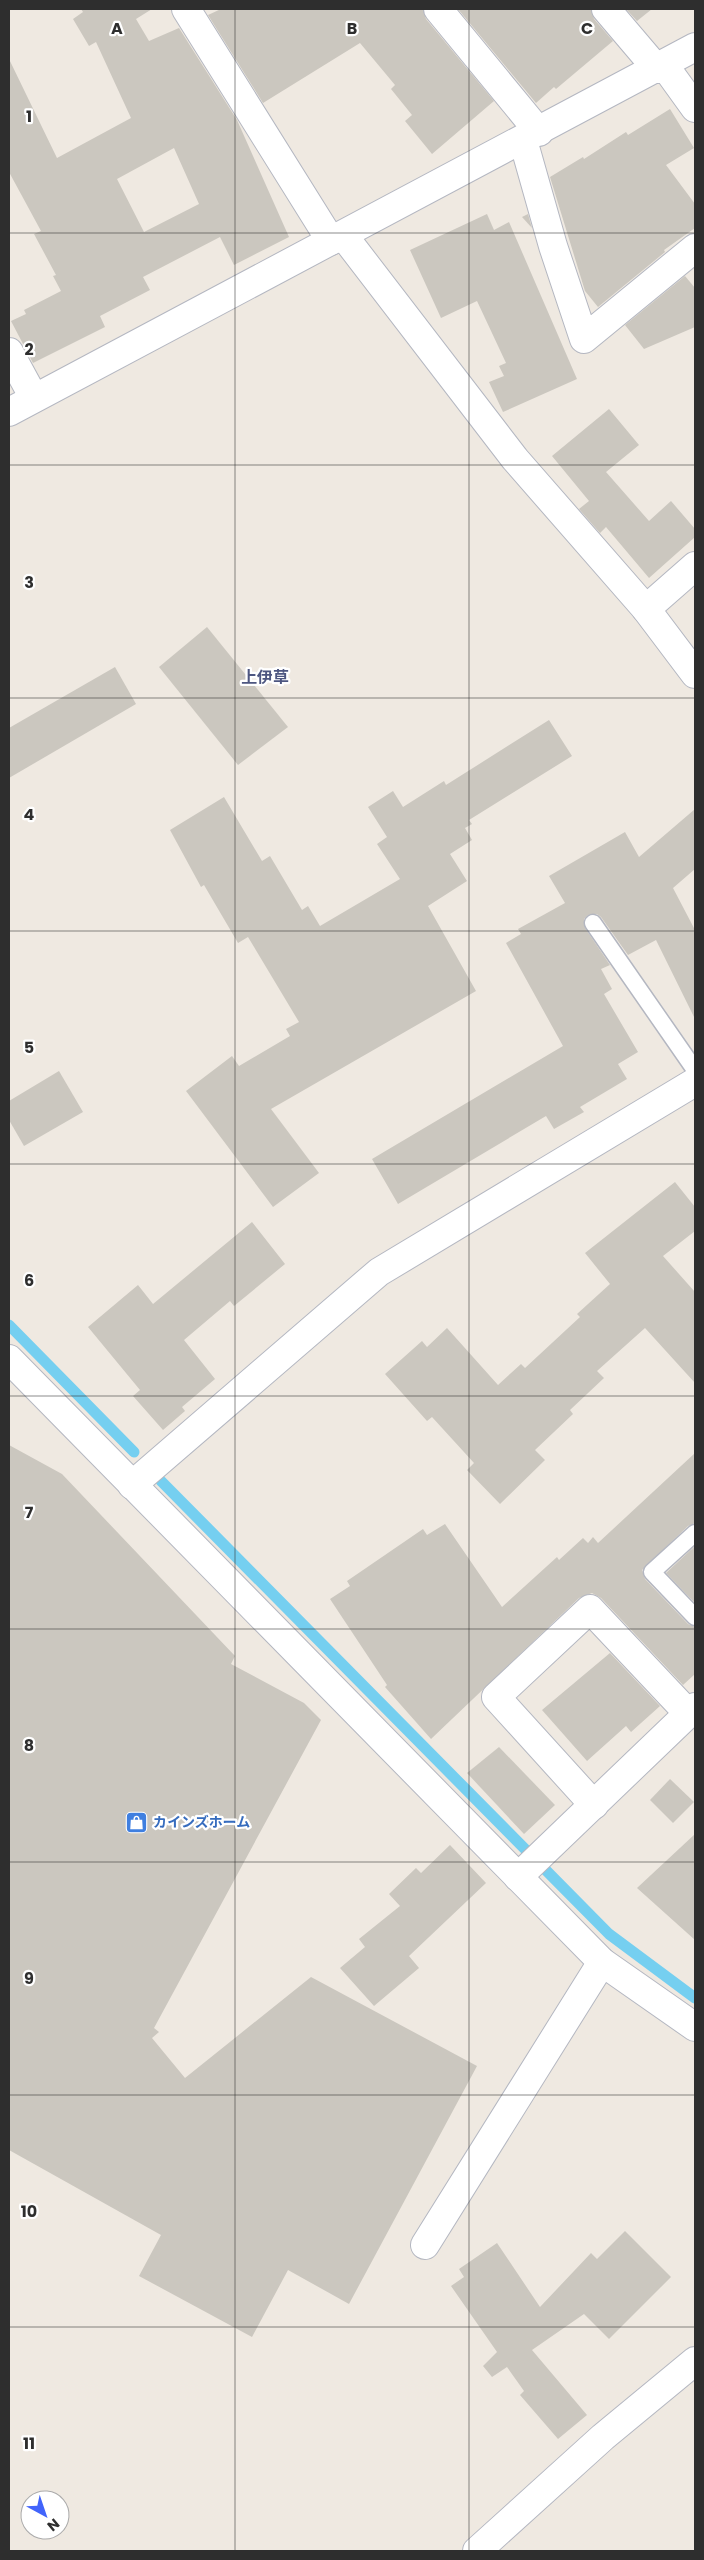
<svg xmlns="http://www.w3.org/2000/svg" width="704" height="2560" viewBox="0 0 704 2560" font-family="Poppins,'Noto Sans JP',sans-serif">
  <rect width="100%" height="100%" fill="#efe9e1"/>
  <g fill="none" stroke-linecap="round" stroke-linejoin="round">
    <!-- stream -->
    <g stroke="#75cff0" stroke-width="11">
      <path d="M 9,1325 L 134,1452"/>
      <path d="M 161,1481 L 609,1934 L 695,1998"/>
    </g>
  </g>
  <!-- building -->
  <g fill="#cbc7bf" fill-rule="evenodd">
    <path d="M 81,9 L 152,9 L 136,19 L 149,41 L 179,28 L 237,120 L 289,237 L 234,265 L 220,237 L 143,277 L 150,290 L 100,316 L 105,327 L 33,363 L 11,321 L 26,314 L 24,310 L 61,291 L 53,276 L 56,275 L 34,234 L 41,231 L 9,172 L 9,59 L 57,158 L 131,118 L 96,42 L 89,46 L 73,19 L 83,12 ZM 174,148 L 199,204 L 144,232 L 117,179 Z"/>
    <path d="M 221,9 L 423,9 L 426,19 L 494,101 L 432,154 L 405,121 L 412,115 L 391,89 L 395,85 L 360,43 L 263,103 L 208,15 Z"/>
    <path d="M 458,9 L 591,9 L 594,19 L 613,41 L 556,89 L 554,87 L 536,103 Z"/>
    <path d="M 626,9 L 652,9 L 637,21 Z"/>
    <path d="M 670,109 L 694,148 L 666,165 L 695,204 L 695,228 L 664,250 L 665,252 L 598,307 L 585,291 L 550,177 L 583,157 L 584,159 L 626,132 L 628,135 Z"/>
    <path d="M 487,214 L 494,230 L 509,222 L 577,379 L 503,412 L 489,382 L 504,376 L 499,366 L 506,363 L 477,301 L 441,318 L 410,250 Z"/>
    <path d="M 528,214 L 532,228 L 522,217 Z"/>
    <path d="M 685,276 L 695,288 L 695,327 L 644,349 L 625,325 Z"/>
    <path d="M 609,409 L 639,445 L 606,472 L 649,521 L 671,501 L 695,529 L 695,537 L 649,578 L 606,527 L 600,533 L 579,509 L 589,501 L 552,456 Z"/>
    <path d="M 207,627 L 288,727 L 238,765 L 159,667 Z"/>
    <path d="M 115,667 L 136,704 L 9,778 L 9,728 Z"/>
    <path d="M 549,720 L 572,756 L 469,820 L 472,824 L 465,828 L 472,840 L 450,854 L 467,881 L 428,906 L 476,991 L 271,1109 L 319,1173 L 273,1207 L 186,1091 L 232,1056 L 239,1066 L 290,1036 L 286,1029 L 299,1022 L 248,937 L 238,943 L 204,885 L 201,887 L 170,830 L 224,797 L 262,861 L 270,856 L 302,910 L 308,906 L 320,926 L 400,879 L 377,844 L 387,837 L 368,807 L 393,791 L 403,807 L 444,781 L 446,785 Z"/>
    <path d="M 695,809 L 695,869 L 673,888 L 695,930 L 695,1019 L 656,940 L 628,955 L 601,917 L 597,914 L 588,915 L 584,919 L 585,928 L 610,965 L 601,969 L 612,989 L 604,994 L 638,1052 L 618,1064 L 627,1079 L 580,1107 L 584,1112 L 554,1129 L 546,1116 L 398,1204 L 372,1159 L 563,1046 L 506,943 L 521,934 L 518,929 L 565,903 L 549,876 L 625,832 L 639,857 Z"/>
    <path d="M 59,1071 L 83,1112 L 24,1146 L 9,1120 L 9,1101 Z"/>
    <path d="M 675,1182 L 695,1207 L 695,1231 L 663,1256 L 695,1292 L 695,1383 L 645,1328 L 597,1371 L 604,1378 L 570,1410 L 573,1414 L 535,1450 L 545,1460 L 500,1504 L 467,1470 L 474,1463 L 432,1417 L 427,1421 L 385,1374 L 422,1341 L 427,1347 L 447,1328 L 498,1385 L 521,1364 L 525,1368 L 580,1317 L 577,1314 L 610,1284 L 585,1253 Z"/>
    <path d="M 252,1222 L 285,1264 L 234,1306 L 230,1301 L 184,1340 L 215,1379 L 182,1407 L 185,1411 L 163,1430 L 133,1396 L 140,1390 L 88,1327 L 138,1285 L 153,1304 Z"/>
    <path d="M 9,1445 L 62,1474 L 235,1656 L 231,1664 L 304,1703 L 321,1720 L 154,2028 L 159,2032 L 152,2038 L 185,2078 L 311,1977 L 477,2066 L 349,2304 L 288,2270 L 252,2337 L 139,2276 L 161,2235 L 9,2150 Z"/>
    <path d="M 695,1453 L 695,1523 L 688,1526 L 642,1570 L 645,1579 L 688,1624 L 695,1627 L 695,1674 L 683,1685 L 601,1598 L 592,1593 L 579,1598 L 431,1739 L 385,1687 L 387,1685 L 330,1599 L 350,1586 L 347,1581 L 423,1529 L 427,1535 L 445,1524 L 502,1607 L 557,1557 L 559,1560 L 583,1538 L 588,1543 L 593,1537 L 598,1543 Z"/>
    <path d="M 695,1546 L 695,1603 L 666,1573 Z"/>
    <path d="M 610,1653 L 660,1706 L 631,1732 L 626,1726 L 587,1761 L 542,1710 Z"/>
    <path d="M 499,1747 L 555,1805 L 524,1834 L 467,1773 Z"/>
    <path d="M 670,1779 L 694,1802 L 673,1823 L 650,1800 Z"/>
    <path d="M 695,1834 L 695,1940 L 637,1888 Z"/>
    <path d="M 450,1845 L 486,1883 L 409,1956 L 419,1968 L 374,2006 L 340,1968 L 365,1947 L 359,1939 L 400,1906 L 389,1894 L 416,1868 L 421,1873 Z"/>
    <path d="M 625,2231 L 671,2277 L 609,2339 L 584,2314 L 532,2350 L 587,2415 L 558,2439 L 520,2395 L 524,2391 L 507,2367 L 492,2377 L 483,2366 L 497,2352 L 451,2286 L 464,2277 L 459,2269 L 497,2243 L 540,2307 L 591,2253 L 597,2259 Z"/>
  </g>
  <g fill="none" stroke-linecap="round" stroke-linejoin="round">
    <defs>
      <g id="lane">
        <path d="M 593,923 L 695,1070"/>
        <path d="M 695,1533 L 652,1572 L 695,1617"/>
      </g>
      <g id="street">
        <path d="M 186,9 L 331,241"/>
        <path d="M 438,9 L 539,132"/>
        <path d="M 606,9 L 657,69"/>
        <path d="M 664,65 L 695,108"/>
        <path d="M 523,140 L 553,246 L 584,339 L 695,248"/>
        <path d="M 343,235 L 515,459 L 646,609 L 695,674"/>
        <path d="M 9,352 L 34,398"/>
        <path d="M 9,412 L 695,47"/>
        <path d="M 646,609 L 695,566"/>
        <path d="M 9,1359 L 602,1962 L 695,2027"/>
        <path d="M 132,1485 L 379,1272 L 695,1082"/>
        <path d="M 594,1805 L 496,1697 L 590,1609 L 688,1713"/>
        <path d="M 518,1877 L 695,1707"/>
        <path d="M 425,2245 L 602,1962"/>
        <path d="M 477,2551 L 603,2437 L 695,2361"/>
      </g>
    </defs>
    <!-- lane casing -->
    <use href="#lane" stroke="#b4b7c1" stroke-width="19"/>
    <!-- street casing -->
    <use href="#street" stroke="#b4b7c1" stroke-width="30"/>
    <!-- lane -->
    <use href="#lane" stroke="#fff" stroke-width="16"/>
    <!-- street -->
    <use href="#street" stroke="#fff" stroke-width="28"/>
  </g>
  <!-- grid -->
  <path fill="none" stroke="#2e2e2e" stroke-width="1" stroke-opacity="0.55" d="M 235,9 L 235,2551M 469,9 L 469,2551M 9,233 L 695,233M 9,465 L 695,465M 9,698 L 695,698M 9,931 L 695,931M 9,1164 L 695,1164M 9,1396 L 695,1396M 9,1629 L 695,1629M 9,1862 L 695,1862M 9,2095 L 695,2095M 9,2327 L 695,2327"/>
  <!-- icons -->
  <defs>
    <symbol id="shop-square" viewBox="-11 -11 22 22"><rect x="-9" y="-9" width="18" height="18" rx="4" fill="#3f7fe0" stroke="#fff"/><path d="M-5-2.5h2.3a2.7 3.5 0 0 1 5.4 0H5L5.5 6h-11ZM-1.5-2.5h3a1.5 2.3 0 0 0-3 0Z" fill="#fff"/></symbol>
  </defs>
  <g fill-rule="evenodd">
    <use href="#shop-square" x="124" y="1810" width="25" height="25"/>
  </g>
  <g text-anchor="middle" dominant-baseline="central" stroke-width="4.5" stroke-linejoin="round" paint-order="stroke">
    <!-- shop labels -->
    <g font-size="14" font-weight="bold" fill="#366cbe" stroke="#fff" text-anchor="start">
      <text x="153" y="1822">カインズホーム</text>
    </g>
    <!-- quarter labels -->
    <g font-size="16" font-weight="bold" fill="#4d5680" stroke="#fff">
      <text x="265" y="677">上伊草</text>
    </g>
  </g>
  <g font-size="16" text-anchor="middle" font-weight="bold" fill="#2e2e2e" stroke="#fff" stroke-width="4.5" stroke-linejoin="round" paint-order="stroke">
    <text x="117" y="34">A</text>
    <text x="352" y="34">B</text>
    <text x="587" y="34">C</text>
    <text x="29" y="122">1</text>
    <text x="29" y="355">2</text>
    <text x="29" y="588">3</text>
    <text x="29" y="820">4</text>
    <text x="29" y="1053">5</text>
    <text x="29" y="1286">6</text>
    <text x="29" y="1518">7</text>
    <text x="29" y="1751">8</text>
    <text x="29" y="1984">9</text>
    <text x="29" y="2217">10</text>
    <text x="29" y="2449">11</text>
  </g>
  <!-- border -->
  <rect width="704" height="2560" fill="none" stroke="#2e2e2e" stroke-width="20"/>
  <!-- north arrow -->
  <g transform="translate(45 2515) rotate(140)"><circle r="24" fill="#ffffff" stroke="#ababab"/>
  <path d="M0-4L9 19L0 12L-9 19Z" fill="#4264fb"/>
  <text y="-8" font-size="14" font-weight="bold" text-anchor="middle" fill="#2e2e2e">N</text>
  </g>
</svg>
